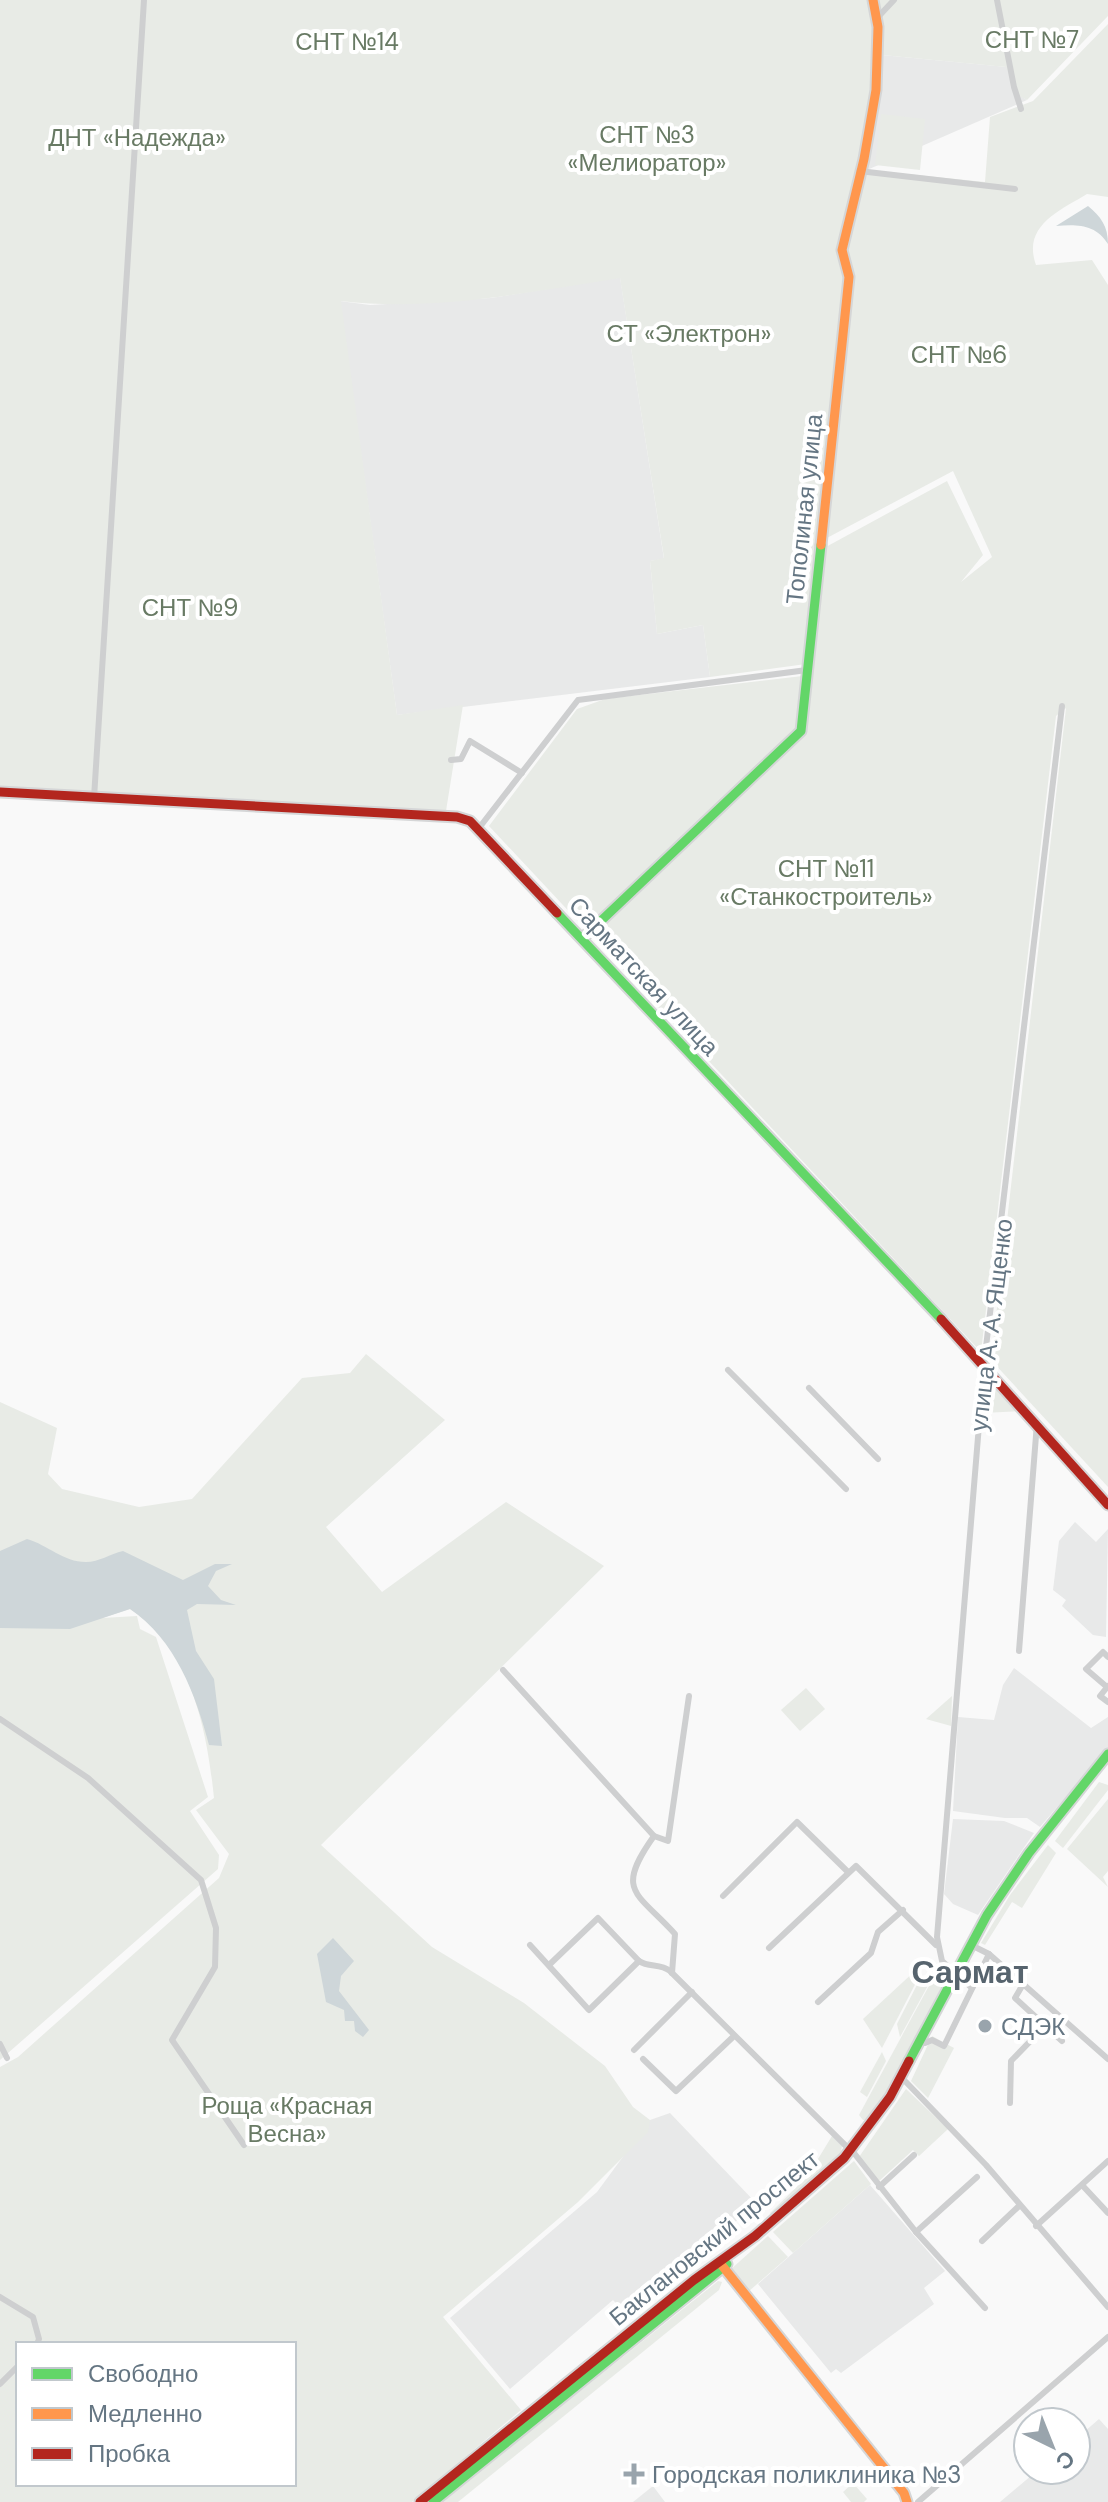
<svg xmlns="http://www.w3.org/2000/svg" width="1108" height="2502" viewBox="0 0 1108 2502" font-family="'DM Sans',sans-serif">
  <rect width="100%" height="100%" fill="#f9f9f9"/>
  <!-- built -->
  <g fill="#e8e9e9">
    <path d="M 882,55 L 1007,67 L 1016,93 L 1027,100 L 867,170 Z"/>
    <path d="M 620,277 L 664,559 L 650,561 L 657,634 L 703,625 L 710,677 L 397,715 L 340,301 L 370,305 L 491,298 Z"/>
    <path d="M 1075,1522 L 1096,1542 L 1108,1529 L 1106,1637 L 1093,1635 L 1062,1606 L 1066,1600 L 1053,1590 L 1059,1541 Z"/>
    <path d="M 1014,1668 L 1091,1728 L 1108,1717 L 1108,1748 L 1040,1827 L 1027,1818 L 1005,1818 L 953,1811 L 958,1717 L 994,1720 L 1003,1685 Z"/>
    <path d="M 953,1819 L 1004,1821 L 1034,1833 L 978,1915 L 953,1904 L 944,1894 Z"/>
    <path d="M 670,2113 L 757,2204 L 625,2313 L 613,2300 L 510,2389 L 450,2318 L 597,2192 L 650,2120 Z"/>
    <path d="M 870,2185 L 945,2271 L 924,2288 L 934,2304 L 841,2373 L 836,2369 L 831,2373 L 758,2284 Z"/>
    <path d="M 1099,2419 L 1108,2429 L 1108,2502 L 1000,2502 L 1038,2470 L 1076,2470 L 1076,2439 Z"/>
    <path d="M 653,2486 L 665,2502 L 633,2502 Z"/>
  </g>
  <!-- green -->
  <g fill="#e8ebe6" fill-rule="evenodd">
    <path d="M 0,0 L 1108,0 L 1108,16 L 1027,100 L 1016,94 L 1006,67 L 882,55 L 868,170 L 985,182 L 990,117 L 1033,101 L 1108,24 L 1108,197 L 1087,194 C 1059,211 1022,226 1036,265 L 1092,260 L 1108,285 L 1108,1487 L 991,1360 L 1066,708 L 1056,716 L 981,1352 L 489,826 L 577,709 L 605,699 L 811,675 L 824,548 L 947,481 L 983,555 L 961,582 L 992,557 L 953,471 L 825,539 L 842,330 L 806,664 L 710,677 L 703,625 L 657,634 L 650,561 L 664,558 L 620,278 C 529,292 433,312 341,301 L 397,715 L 463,705 L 446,811 L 0,788 Z"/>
    <path d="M 881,114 L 925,119 L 920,170 L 875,165 Z"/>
    <path d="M 366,1354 L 445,1420 L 326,1527 L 382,1592 L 506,1502 L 604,1566 L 321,1845 L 432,1947 L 524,2003 L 605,2066 L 633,2107 L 650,2120 L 648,2132 L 578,2202 L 443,2317 L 521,2410 L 412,2502 L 0,2502 L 0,2067 L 18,2057 L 219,1878 L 229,1854 L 196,1810 L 214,1798 C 207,1730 192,1650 130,1609 L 102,1618 L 137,1616 L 140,1629 L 156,1637 L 208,1797 L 190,1811 L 219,1855 L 218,1869 L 0,2060 L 0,1402 L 57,1428 L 48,1474 L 62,1489 L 139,1507 L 192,1499 L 302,1378 L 350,1373 ZM 18,2344 L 294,2344 L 294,2484 L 18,2484 Z"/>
    <path d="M 991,1378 L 1022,1411 L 983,1413 L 984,1381 Z"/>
    <path d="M 806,1688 L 825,1709 L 800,1731 L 781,1710 Z"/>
    <path d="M 952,1696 L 951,1726 L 926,1719 Z"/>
    <path d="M 1099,1782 L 1108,1785 L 1108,1790 L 1063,1848 L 1055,1841 Z"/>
    <path d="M 1108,1799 L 1108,1871 L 1103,1877 L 1108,1887 L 1067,1849 Z"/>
    <path d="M 1048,1845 L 1056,1853 L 1022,1908 L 1012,1902 L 985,1945 L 981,1943 L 1010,1895 Z"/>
    <path d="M 916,1970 L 921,1973 L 882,2048 L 863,2019 Z"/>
    <path d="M 922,1975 L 931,1980 L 900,2037 L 897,2024 Z"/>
    <path d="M 939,1975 L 943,1983 L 898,2077 L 882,2104 L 867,2120 L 863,2120 L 859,2115 L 931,1982 Z"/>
    <path d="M 932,2036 L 954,2048 L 928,2098 L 911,2081 Z"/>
    <path d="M 882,2052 L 886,2061 L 867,2097 L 860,2092 Z"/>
    <path d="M 906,2089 L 948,2129 L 919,2156 L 913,2150 L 879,2181 L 859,2157 Z"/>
    <path d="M 832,2136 L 842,2146 L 840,2156 L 773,2217 L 770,2213 L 807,2177 Z"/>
    <path d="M 854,2161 L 871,2184 L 793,2253 L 773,2232 Z"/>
    <path d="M 768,2236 L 788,2257 L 748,2292 L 730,2270 Z"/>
    <path d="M 718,2281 L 722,2282 L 719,2290 L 458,2502 L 441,2502 Z"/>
    <path d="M 853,2483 L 867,2499 L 864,2502 L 851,2502 L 843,2492 Z"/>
  </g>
  <!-- water -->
  <g fill="#ced6d9">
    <path d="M 1088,206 C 1101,217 1108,226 1108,244 C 1096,224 1076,224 1056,226 Z"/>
    <path d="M 27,1539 C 48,1545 63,1562 86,1562 C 99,1562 110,1554 123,1551 L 183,1580 L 215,1564 L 232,1564 L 216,1571 L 208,1586 L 221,1600 L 236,1605 L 197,1604 L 187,1610 L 196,1651 L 214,1679 L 222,1746 L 209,1745 C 196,1695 175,1639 130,1609 L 70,1629 L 0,1628 L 0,1551 Z"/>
    <path d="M 333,1938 L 354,1961 L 341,1976 L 339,1991 L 369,2030 L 363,2037 L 355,2031 L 354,2021 L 345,2021 L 344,2010 L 326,2002 L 317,1954 Z"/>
  </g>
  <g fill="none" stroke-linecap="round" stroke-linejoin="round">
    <defs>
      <g id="fast">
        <path d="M 557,913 L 941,1319"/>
        <path d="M 585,936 L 801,731 L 821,545"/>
        <path d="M 909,2061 L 987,1915 L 1029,1853 L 1108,1754"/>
        <path d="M 433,2502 L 727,2264"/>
      </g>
      <g id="slow">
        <path d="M 821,545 L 849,277 L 842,250 L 864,159 L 876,90 L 878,27 L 873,0"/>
        <path d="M 720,2263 L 904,2493 L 907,2502"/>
      </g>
      <g id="jam">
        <path d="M 0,792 L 457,817 L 470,821 L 557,913"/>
        <path d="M 941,1319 L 1108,1505"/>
        <path d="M 420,2502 L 694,2280 L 755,2236 L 844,2158 L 890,2097 L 909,2061"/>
      </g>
    </defs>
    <!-- fast casing -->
    <use href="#fast" stroke="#d5d6d7" stroke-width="13"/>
    <!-- slow casing -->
    <use href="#slow" stroke="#d5d6d7" stroke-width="13"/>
    <!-- jam casing -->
    <use href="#jam" stroke="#d5d6d7" stroke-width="13"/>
    <!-- street -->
    <g stroke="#cecfd0" stroke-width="6">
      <path d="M 997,0 L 1014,87 L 1021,109"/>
      <path d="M 878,17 L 894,0"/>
      <path d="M 859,171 L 1015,189"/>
      <path d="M 451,760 L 461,759 L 470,741 L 522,773"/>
      <path d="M 94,798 L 144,0"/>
      <path d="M 479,828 L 578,700 L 807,670"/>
      <path d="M 728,1370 L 846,1489"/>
      <path d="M 809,1388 L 878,1459"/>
      <path d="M 1019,1651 L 1037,1423"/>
      <path d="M 503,1670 L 654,1836 C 614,1892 637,1892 675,1934 L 672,1973"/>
      <path d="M 1108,1686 L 1100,1696 L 1108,1702"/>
      <path d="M 1107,1687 L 1086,1669 L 1103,1652 L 1108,1657"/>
      <path d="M 0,1719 L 88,1778 L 201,1880 L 216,1928 L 215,1967 L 172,2040 L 244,2145"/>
      <path d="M 654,1836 L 668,1841 L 689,1696"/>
      <path d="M 723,1896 L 797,1822 L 847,1871"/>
      <path d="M 530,1945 L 589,2010 L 639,1961"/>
      <path d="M 973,1946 L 989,1954 L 1108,2059"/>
      <path d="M 769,1948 L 856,1866 L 936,1945"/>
      <path d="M 549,1965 L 598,1918 L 639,1961 C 649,1968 660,1963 670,1971 L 850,2150"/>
      <path d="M 1022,1986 L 1015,1998 L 1062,2041"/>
      <path d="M 972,1988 L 942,1961 L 937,1937 L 984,1364 L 1062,706"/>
      <path d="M 818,2002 L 871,1953 L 878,1932 L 903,1910"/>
      <path d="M 925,2043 L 932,2040 L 944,2046 L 989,1954"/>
      <path d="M 0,2044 L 7,2058"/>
      <path d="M 634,2050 L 692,1992"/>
      <path d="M 643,2059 L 676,2091 L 734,2036"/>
      <path d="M 905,2081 L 986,2165 L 1108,2307"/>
      <path d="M 1010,2103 L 1011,2061 L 1045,2026"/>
      <path d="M 854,2153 L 916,2232 L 985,2308"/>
      <path d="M 1082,2185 L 1108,2213"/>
      <path d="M 879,2187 L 914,2155"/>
      <path d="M 1036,2226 L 1108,2161"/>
      <path d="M 916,2232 L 977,2177"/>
      <path d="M 982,2241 L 1019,2206"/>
      <path d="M 0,2297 L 33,2317 L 39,2339 L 37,2344"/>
      <path d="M 0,2384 L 18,2366"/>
      <path d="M 918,2502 L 1108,2337"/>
    </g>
    <!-- fast -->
    <use href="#fast" stroke="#63d668" stroke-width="9"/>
    <!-- slow -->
    <use href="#slow" stroke="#ff974d" stroke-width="9"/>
    <!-- jam -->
    <use href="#jam" stroke="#b3261e" stroke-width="9"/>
  </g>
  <!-- markers -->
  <g fill="#99a4ac" stroke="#fff" stroke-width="3">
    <circle cx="985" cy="2026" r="8"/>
    <path d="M630 2462h8v8h8v8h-8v8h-8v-8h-8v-8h8z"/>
  </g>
  <g text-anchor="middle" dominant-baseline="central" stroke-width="8" stroke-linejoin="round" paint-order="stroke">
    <!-- park labels -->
    <g font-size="24" fill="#687a64" stroke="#fff">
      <text x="1032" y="39">СНТ №7</text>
      <text x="347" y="41">СНТ №14</text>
      <text x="647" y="134">СНТ №3<tspan x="647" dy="28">«Мелиоратор»</tspan></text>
      <text x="137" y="137">ДНТ «Надежда»</text>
      <text x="689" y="333">СТ «Электрон»</text>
      <text x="959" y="354">СНТ №6</text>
      <text x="190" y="607">СНТ №9</text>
      <text x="826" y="868">СНТ №11<tspan x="826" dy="28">«Станкостроитель»</tspan></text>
      <text x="287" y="2105">Роща «Красная<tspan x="287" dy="28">Весна»</tspan></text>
    </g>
    <!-- street labels -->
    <g font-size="24" fill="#657683" stroke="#fff">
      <text transform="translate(804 509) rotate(-84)">Тополиная улица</text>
      <text transform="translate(644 976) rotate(47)">Сарматская улица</text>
      <text transform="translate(991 1325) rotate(-83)">улица А. А. Ященко</text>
      <text transform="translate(714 2238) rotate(-39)">Баклановский проспект</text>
    </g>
    <!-- poi labels -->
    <g font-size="24" fill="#657683" stroke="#fff" text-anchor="start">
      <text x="1001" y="2026">СДЭК</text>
      <text x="652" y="2474">Городская поликлиника №3</text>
    </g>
    <!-- district labels -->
    <g font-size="32" font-weight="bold" fill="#57646e" stroke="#fff">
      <text x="970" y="1972">Сармат</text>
    </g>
  </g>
  <!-- legend -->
  <rect x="16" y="2342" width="280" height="144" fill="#ffffff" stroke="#c1c8cd" stroke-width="2"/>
  <rect x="32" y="2368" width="40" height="12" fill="#63d668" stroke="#c1c8cd" stroke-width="2"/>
  <text x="88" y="2382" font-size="24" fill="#657683">Свободно</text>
  <rect x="32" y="2408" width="40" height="12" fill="#ff974d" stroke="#c1c8cd" stroke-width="2"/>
  <text x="88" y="2422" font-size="24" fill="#657683">Медленно</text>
  <rect x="32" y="2448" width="40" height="12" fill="#b3261e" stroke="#c1c8cd" stroke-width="2"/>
  <text x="88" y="2462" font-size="24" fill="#657683">Пробка</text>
  <!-- north arrow -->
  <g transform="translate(1052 2446) rotate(137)"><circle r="38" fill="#ffffff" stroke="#c1c8cd" stroke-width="2"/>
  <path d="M0-6L14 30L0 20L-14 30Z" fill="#99a4ac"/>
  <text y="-12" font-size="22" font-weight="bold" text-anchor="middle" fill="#657683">С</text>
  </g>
</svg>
